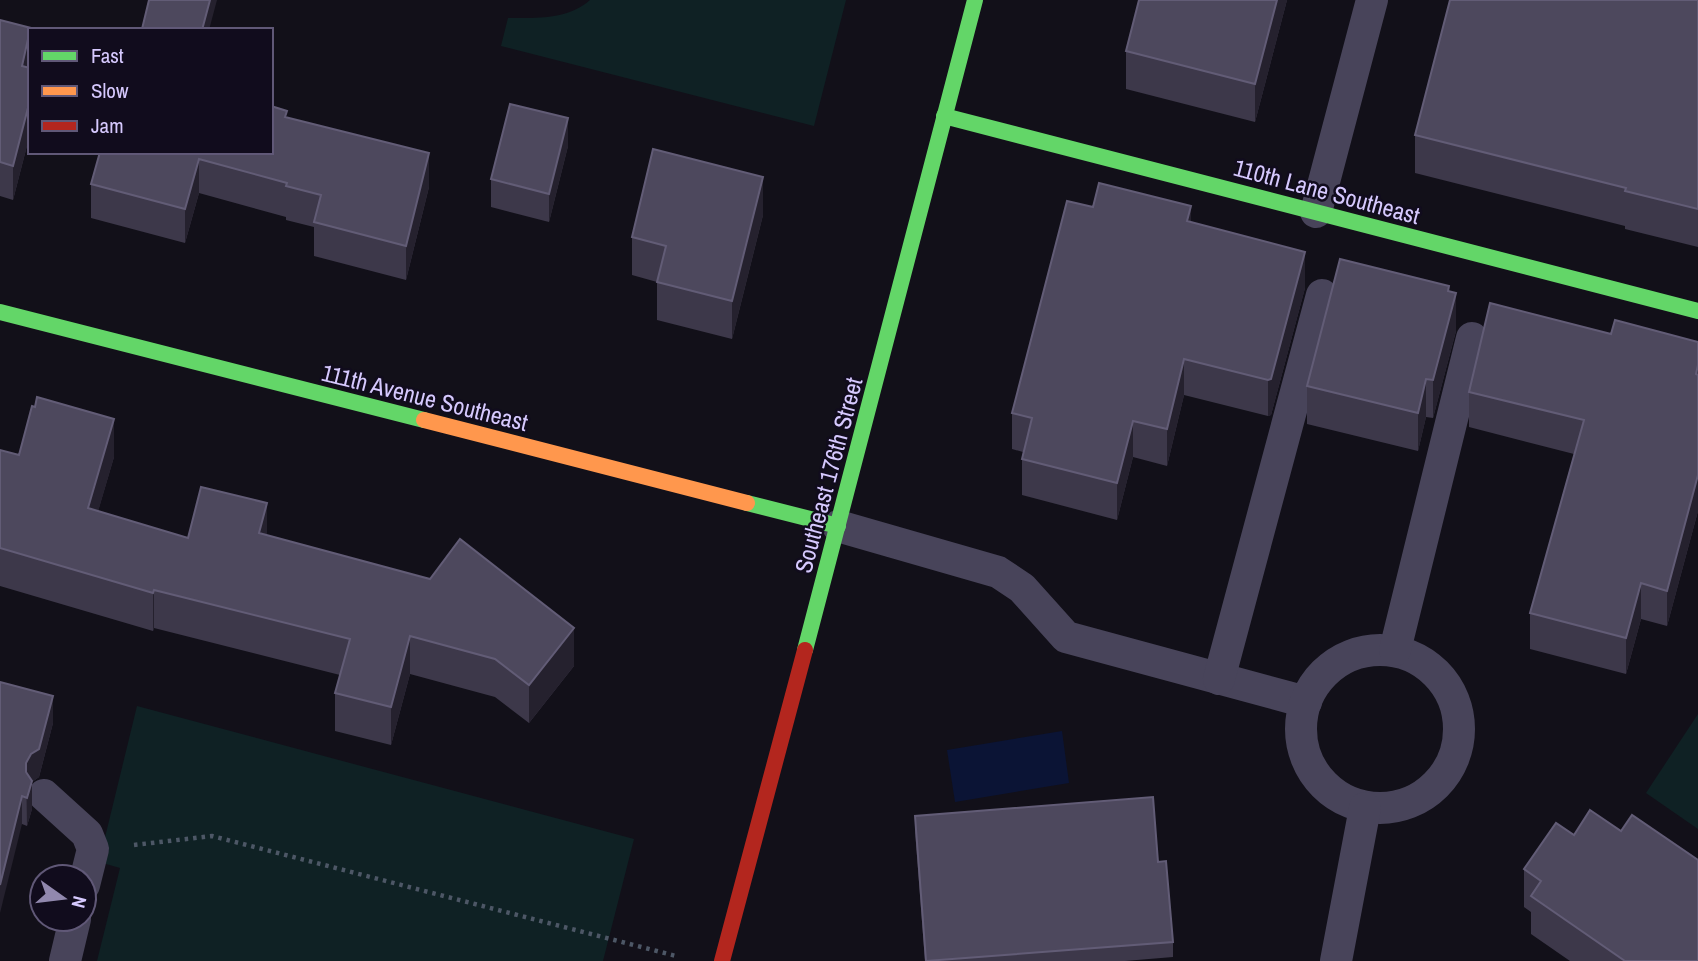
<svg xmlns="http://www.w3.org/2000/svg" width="1698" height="961" viewBox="0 0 1698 961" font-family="'Archivo Narrow',sans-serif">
  <rect width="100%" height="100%" fill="#121019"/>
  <!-- green -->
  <g fill="#0f2124">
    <path d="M 590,0 L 846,0 L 814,126 L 501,46 L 508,18 C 536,18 568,20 590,0 Z"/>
    <path d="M 137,706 L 634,839 L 603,961 L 97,961 L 120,868 L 99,862 Z"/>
    <path d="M 1698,714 L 1698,829 L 1646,793 Z"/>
  </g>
  <!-- water -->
  <path fill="#0b1435" d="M 1062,731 L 1069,783 L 955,802 L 947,750 Z"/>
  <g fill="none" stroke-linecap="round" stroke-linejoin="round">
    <!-- path -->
    <path stroke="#4d5766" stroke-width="4.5" stroke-dasharray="3.5 5" stroke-linecap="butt" d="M 134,845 L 212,836 L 676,956"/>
    <!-- lane -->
    <g stroke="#48445a" stroke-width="32">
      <path d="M 1316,212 L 1372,0"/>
      <path d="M 838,526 L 998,572 L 1022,588 L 1066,637 L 1306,702"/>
      <circle cx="1380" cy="729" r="79"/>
      <path d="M 1395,650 L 1472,338"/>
      <path d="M 1219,679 L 1322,295"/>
      <path d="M 44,795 L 87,834 L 93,849 L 84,885"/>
      <path d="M 65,961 L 75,919"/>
      <path d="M 1336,961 L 1365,808"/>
    </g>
    <!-- fast -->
    <g stroke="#63d668" stroke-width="16">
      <path d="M 944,116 L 1698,311"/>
      <path d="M 0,312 L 424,420"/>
      <path d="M 747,503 L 838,526"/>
      <path d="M 805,650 L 975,0"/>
    </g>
    <!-- slow -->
    <path stroke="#ff974d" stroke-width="16" d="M 424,420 L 747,503"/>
    <!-- jam -->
    <path stroke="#b3261e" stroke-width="16" d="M 722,961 L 805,650"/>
  </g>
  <!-- wall -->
  <g fill="#3d384a">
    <path d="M 1287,0 L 1255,122 L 1126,89 L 1126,51 Z"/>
    <path d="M 1698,0 L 1698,247 L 1625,229 L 1625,226 L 1415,173 L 1415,135 Z"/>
    <path d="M 0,20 L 30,30 L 30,134 L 13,200 L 0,196 Z"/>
    <path d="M 287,117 L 429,187 L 406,280 L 314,256 L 314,227 L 286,220 L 286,217 L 199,193 L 185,243 L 91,218 L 91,184 Z"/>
    <path d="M 568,146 L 549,222 L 491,207 L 491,179 Z"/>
    <path d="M 1093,207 L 1191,222 L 1305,288 L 1271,415 L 1268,416 L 1184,395 L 1167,466 L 1133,457 L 1117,520 L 1022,495 L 1022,459 L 1023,452 L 1012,449 L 1012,413 Z"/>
    <path d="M 763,215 L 732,339 L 657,320 L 657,282 L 632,275 L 632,237 Z"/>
    <path d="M 1449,291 L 1456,331 L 1433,418 L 1426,417 L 1418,451 L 1307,424 L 1307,386 Z"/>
    <path d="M 1611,334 L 1698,342 L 1698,511 L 1667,626 L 1641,619 L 1626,674 L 1530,649 L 1530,613 L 1574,454 L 1469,427 L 1469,392 Z"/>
    <path d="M 0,450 L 19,455 L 114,457 L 98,511 L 188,538 L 267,535 L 574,666 L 529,723 L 495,697 L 410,674 L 391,745 L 335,731 L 335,693 L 340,675 L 154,628 L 153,631 L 0,586 Z"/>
    <path d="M 0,682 L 53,723 L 39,777 L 32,782 L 32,809 L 27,826 L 22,824 Z"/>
    <path d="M 915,816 L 1158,862 L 1173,942 L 1173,957 L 1125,961 L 925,961 L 915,831 Z"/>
    <path d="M 1621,831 L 1698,961 L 1570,961 L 1531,934 L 1531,912 L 1524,907 L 1524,869 L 1574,835 Z"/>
  </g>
  <!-- shaded-wall -->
  <g fill="#25212e">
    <path d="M 210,0 L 217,0 L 209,30 L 202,30 Z"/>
    <path d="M 1277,0 L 1287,0 L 1255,122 L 1255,84 Z"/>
    <path d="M 30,33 L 30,67 L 22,100 L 22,66 Z"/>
    <path d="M 30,100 L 30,134 L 13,200 L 13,166 Z"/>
    <path d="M 568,118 L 568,146 L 549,222 L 549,194 Z"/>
    <path d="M 429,153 L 429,187 L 406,280 L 406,246 Z"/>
    <path d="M 199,159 L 199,193 L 185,243 L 185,209 Z"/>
    <path d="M 763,177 L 763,215 L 732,339 L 732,301 Z"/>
    <path d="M 1191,206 L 1191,242 L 1187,221 Z"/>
    <path d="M 1305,252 L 1305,288 L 1271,415 L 1268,416 L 1268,380 Z"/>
    <path d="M 1449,286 L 1449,317 L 1456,293 L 1456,331 L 1433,418 L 1433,380 Z"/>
    <path d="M 1184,359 L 1184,395 L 1167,466 L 1167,429 Z"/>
    <path d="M 1426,379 L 1426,417 L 1418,451 L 1418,413 Z"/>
    <path d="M 114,419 L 114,457 L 88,546 L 88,508 Z"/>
    <path d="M 1133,421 L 1133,457 L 1117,520 L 1117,483 Z"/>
    <path d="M 1698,475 L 1698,511 L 1667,626 L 1667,591 Z"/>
    <path d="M 267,503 L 267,541 L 259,533 Z"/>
    <path d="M 1641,583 L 1641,619 L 1626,674 L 1626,638 Z"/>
    <path d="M 154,590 L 154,628 L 153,631 L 153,593 Z"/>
    <path d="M 574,628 L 574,666 L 529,723 L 529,685 Z"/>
    <path d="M 410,636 L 410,674 L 391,745 L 391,707 Z"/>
    <path d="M 53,696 L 53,723 L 39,777 L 32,782 L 32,809 L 27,826 L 26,763 Z"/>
    <path d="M 22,796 L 22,824 L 0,913 L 0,885 Z"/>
  </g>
  <!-- building -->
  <g fill="#4d485d" stroke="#625c76" stroke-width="2">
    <path d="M 149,0 L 210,0 L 202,30 L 146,30 L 142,29 Z"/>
    <path d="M 1139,0 L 1277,0 L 1255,84 L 1126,51 Z"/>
    <path d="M 1450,0 L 1698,0 L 1698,209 L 1625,191 L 1626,188 L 1415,135 Z"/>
    <path d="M 0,20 L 31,28 L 30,30 L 22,66 L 30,68 L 30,100 L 13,166 L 0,162 Z"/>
    <path d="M 510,104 L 568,118 L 549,194 L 491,179 Z"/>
    <path d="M 271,106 L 287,111 L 285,117 L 429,153 L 406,246 L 314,222 L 321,195 L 286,186 L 287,183 L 199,159 L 185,209 L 91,184 L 100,152 L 271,152 Z"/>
    <path d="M 653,149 L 763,177 L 732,301 L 657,282 L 666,246 L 632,237 Z"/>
    <path d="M 1099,183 L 1191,206 L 1187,221 L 1305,252 L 1271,379 L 1268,380 L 1184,359 L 1167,429 L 1133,421 L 1117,483 L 1022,459 L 1032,418 L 1012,413 L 1067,201 L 1093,207 Z"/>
    <path d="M 1340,259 L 1449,286 L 1448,291 L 1456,293 L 1433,380 L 1426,379 L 1418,413 L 1307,386 Z"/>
    <path d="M 1490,303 L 1611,334 L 1615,320 L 1698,342 L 1698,365 L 1696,374 L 1698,375 L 1698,475 L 1667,591 L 1641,583 L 1626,638 L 1530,613 L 1584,420 L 1469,392 Z"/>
    <path d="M 37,397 L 114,419 L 88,508 L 188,538 L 201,487 L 267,503 L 259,533 L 430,579 L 460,539 L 574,628 L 529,685 L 495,659 L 410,636 L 391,707 L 335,693 L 350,639 L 154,590 L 153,593 L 0,548 L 0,450 L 19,455 L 32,406 L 35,407 Z"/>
    <path d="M 0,682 L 53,696 L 39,749 L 31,754 L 26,763 L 26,772 L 32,781 L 27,798 L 22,796 L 0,885 Z"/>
    <path d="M 1153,797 L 1158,862 L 1166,861 L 1173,942 L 926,961 L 915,816 Z"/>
    <path d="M 1590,810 L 1621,831 L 1632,815 L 1698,860 L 1698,961 L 1625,961 L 1531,896 L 1541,881 L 1524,869 L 1556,823 L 1574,835 Z"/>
  </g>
  <g text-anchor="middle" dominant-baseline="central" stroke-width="5" stroke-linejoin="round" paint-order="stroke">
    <!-- street labels -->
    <g font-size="24" fill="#d6c9fe" stroke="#110c1d">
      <text transform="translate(1327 191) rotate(15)">110th Lane Southeast</text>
      <text transform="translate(425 397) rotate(14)">111th Avenue Southeast</text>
      <text transform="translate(828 475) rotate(-75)">Southeast 176th Street</text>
    </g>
  </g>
  <!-- legend -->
  <rect x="28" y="28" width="245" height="126" fill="#110c1d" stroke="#605877" stroke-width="2"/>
  <rect x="42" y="51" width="35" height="10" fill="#63d668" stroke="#605877" stroke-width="2"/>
  <text x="91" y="63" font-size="21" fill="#d6c9fe">Fast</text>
  <rect x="42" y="86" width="35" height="10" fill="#ff974d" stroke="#605877" stroke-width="2"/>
  <text x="91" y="98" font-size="21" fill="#d6c9fe">Slow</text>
  <rect x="42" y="121" width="35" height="10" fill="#b3261e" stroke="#605877" stroke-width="2"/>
  <text x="91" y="133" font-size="21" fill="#d6c9fe">Jam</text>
  <!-- north arrow -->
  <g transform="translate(63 898) rotate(104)"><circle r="33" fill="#110c1d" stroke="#605877" stroke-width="2"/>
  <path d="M0-5L12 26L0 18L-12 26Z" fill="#9188ae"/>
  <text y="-10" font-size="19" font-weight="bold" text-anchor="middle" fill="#d6c9fe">N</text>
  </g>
</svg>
